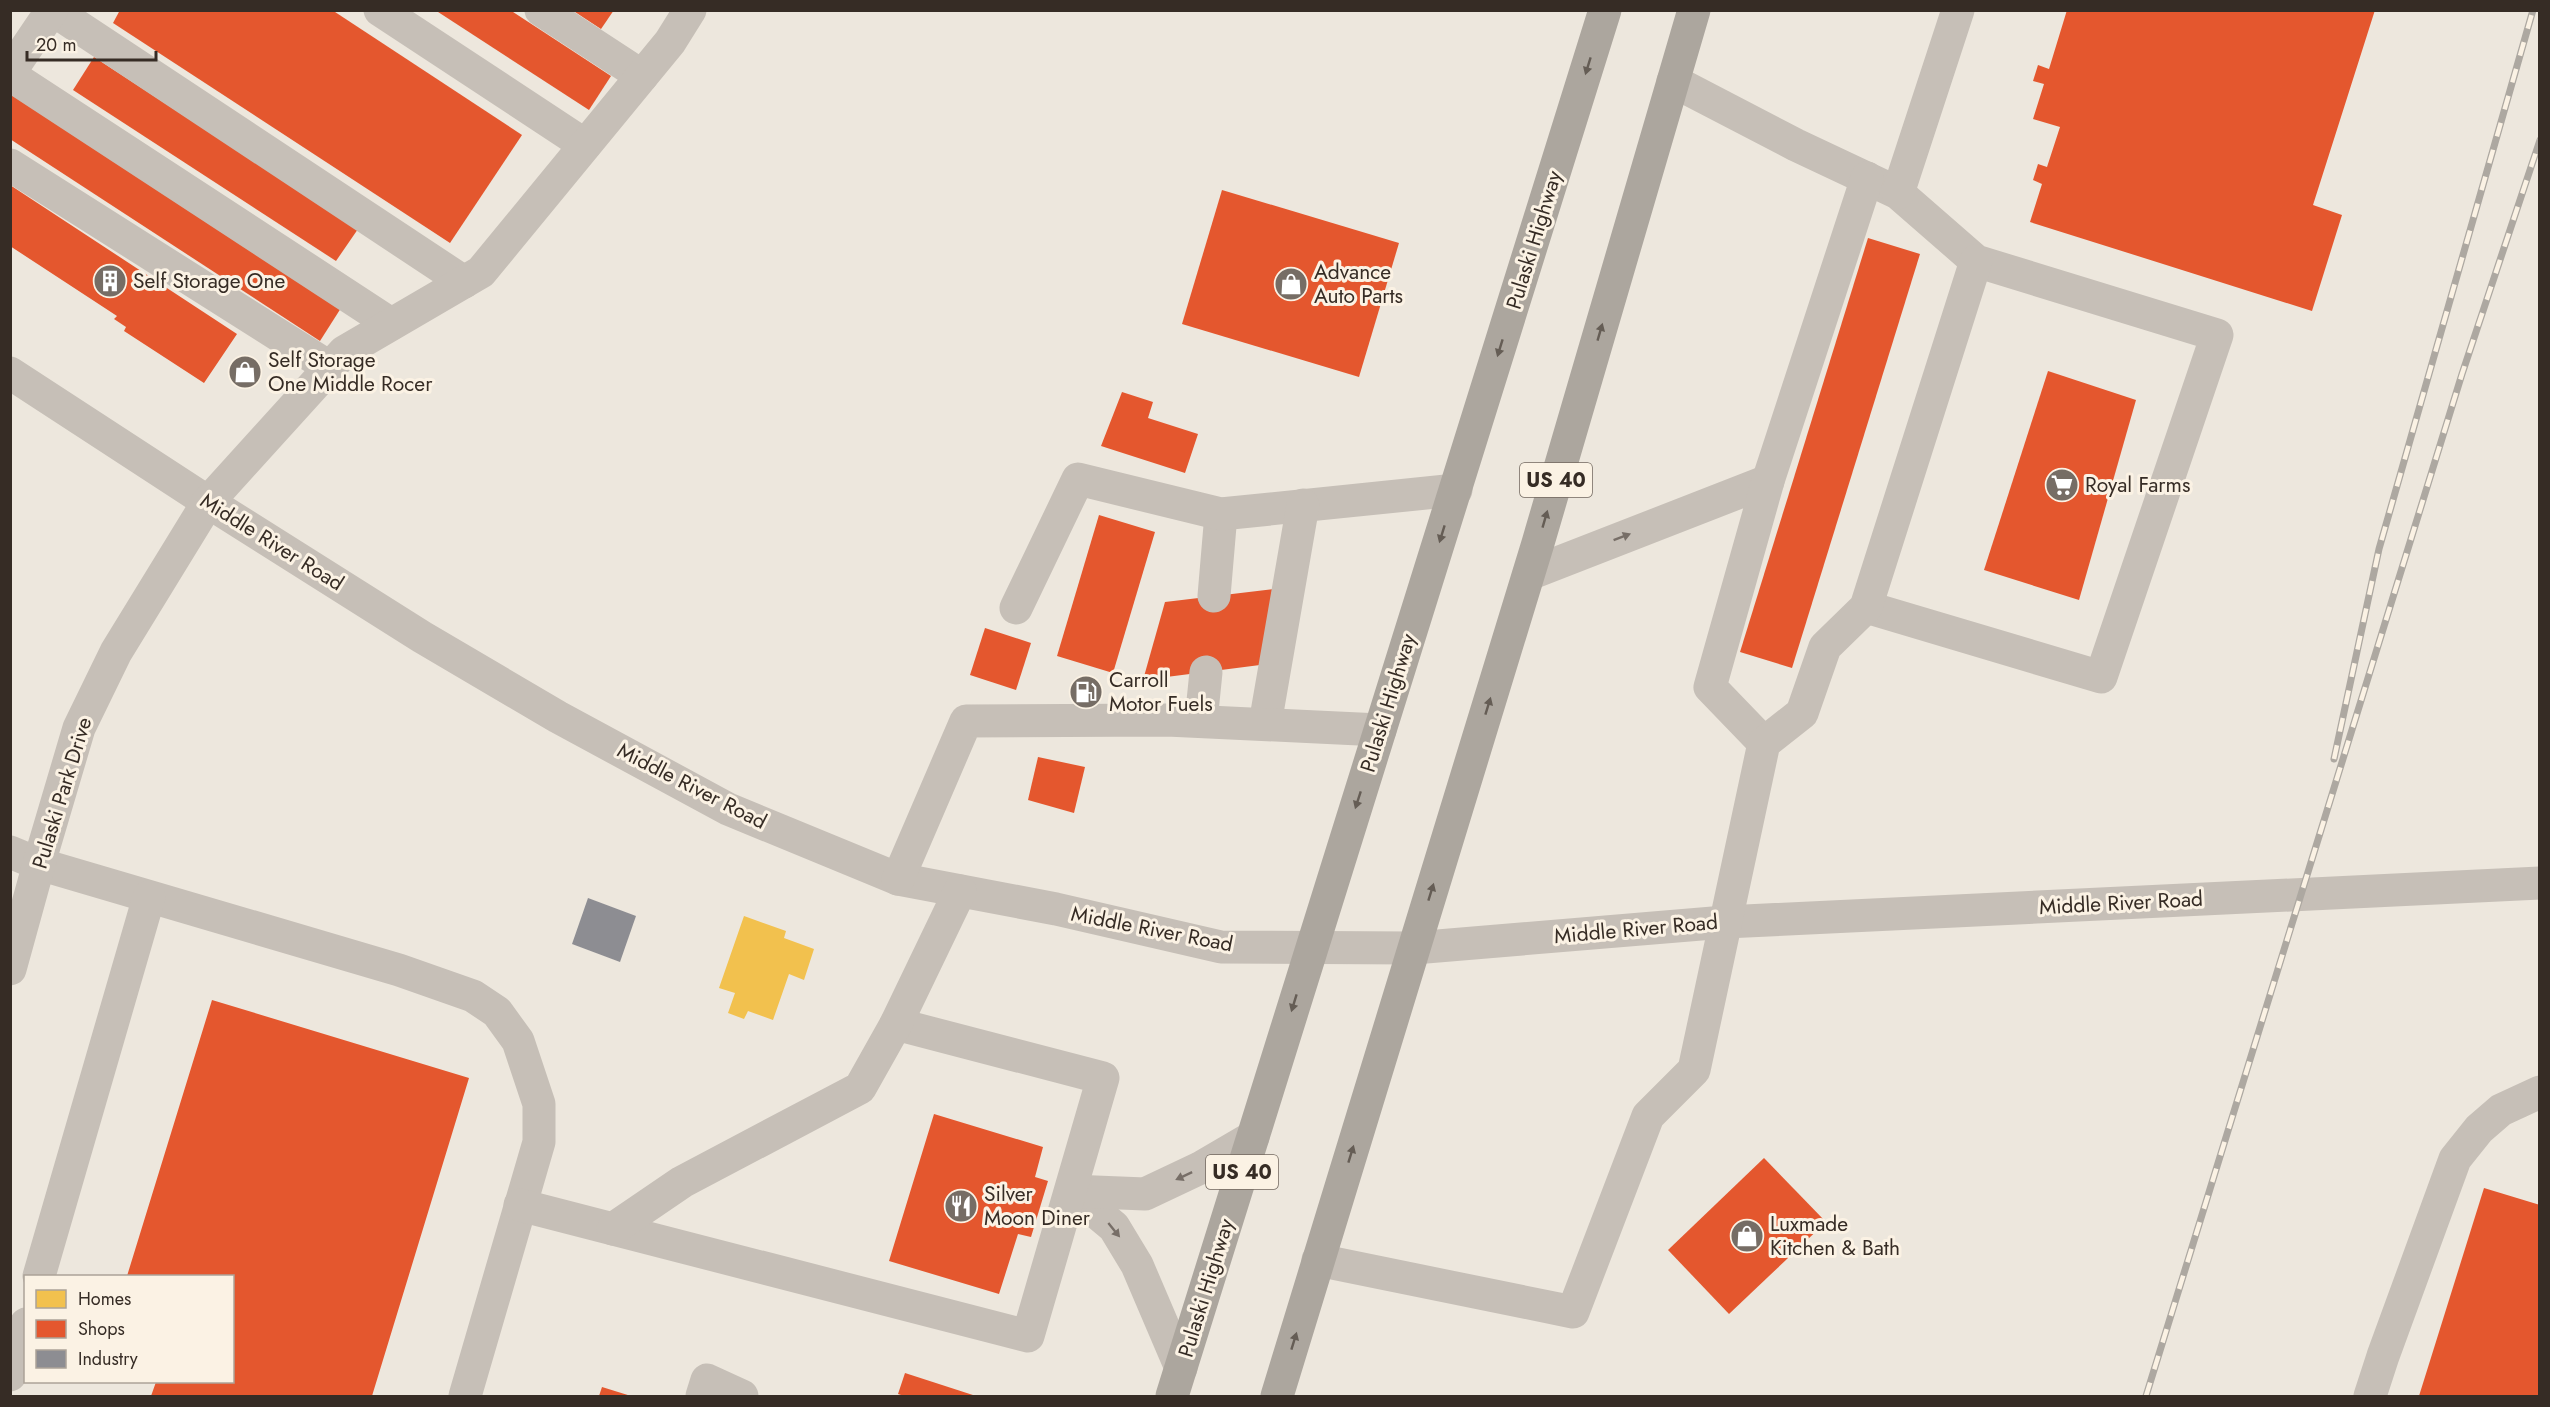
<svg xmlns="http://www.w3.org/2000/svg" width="2550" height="1407" viewBox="0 0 2550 1407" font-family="Jost,sans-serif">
  <rect width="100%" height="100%" fill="#ede7dd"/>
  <!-- homes -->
  <path fill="#f2c14e" d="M 744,916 L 786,931 L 784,938 L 814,949 L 804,980 L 789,974 L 773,1020 L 748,1011 L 744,1019 L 728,1013 L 735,993 L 719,988 Z"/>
  <!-- shops -->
  <g fill="#e4572e">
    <path d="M 120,10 L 332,10 L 522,135 L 450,243 L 113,23 Z"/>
    <path d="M 435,10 L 510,10 L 611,76 L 589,110 Z"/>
    <path d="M 572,10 L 614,10 L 601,29 Z"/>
    <path d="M 2067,10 L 2375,10 L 2313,205 L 2342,215 L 2312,311 L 2030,222 L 2042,184 L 2033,180 L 2038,164 L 2047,167 L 2060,127 L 2033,119 L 2044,84 L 2033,81 L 2038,65 L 2049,69 Z"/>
    <path d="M 94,57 L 358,229 L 336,261 L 73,90 Z"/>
    <path d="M 10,92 L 341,308 L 320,341 L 10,139 Z"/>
    <path d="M 10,185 L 237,334 L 204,383 L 124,331 L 126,327 L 114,319 L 117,316 L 10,246 Z"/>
    <path d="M 1222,190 L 1399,243 L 1359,377 L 1182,324 Z"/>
    <path d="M 1868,238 L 1920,254 L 1792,668 L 1740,652 Z"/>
    <path d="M 2048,371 L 2136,400 L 2079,600 L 1984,570 Z"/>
    <path d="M 1122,392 L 1153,402 L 1148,418 L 1198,434 L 1185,473 L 1101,446 Z"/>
    <path d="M 1099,515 L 1155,532 L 1113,673 L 1057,656 Z"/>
    <path d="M 1274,589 L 1260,665 L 1143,680 L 1165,602 Z"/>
    <path d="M 985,628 L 1031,643 L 1016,690 L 970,675 Z"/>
    <path d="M 1038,757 L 1085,767 L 1074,813 L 1028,800 Z"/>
    <path d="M 212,1000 L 469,1078 L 372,1396 L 151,1396 L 156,1382 L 232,1382 L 232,1276 L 127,1276 Z"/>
    <path d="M 934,1114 L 1043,1147 L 1035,1177 L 1048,1181 L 1031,1237 L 1018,1234 L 999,1294 L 889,1261 Z"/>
    <path d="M 1764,1158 L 1826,1222 L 1729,1314 L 1668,1250 Z"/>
    <path d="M 2484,1188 L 2540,1205 L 2540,1396 L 2419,1396 Z"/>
    <path d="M 905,1373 L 976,1396 L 904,1396 L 898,1394 Z"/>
    <path d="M 602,1387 L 631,1396 L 599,1396 Z"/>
  </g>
  <!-- industry -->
  <path fill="#8d8d92" d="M 588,898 L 636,916 L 620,962 L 572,944 Z"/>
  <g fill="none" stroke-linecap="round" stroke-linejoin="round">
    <!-- minor -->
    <g stroke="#c6bfb7" stroke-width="33">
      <path d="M 53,10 L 464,282"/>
      <path d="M 380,10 L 585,145"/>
      <path d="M 541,10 L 642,76"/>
      <path d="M 10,72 L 52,10"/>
      <path d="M 10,75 L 391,324"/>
      <path d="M 1673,81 L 1796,145 L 1898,193 L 1976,261 L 2217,335 L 2101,677 L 1866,607"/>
      <path d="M 10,165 L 329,367"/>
      <path d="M 1898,193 L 1958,10"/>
      <path d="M 10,373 L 208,502 L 422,637 L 558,717 L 728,809 L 898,879 L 1056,909 L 1221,947 L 1414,948 L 1725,922 L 2540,883"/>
      <path d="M 1529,574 L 1768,481"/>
      <path d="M 1214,596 L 1221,514"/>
      <path d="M 1016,608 L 1078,479 L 1221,514 L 1456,490"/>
      <path d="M 1201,721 L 1206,672"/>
      <path d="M 1265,724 L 1303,505"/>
      <path d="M 1764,743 L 1710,687 L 1768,481 L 1867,178"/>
      <path d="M 10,852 L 39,864 L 399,970 L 473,996 L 497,1012 L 518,1041 L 539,1104 L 539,1142 L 465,1396"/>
      <path d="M 898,879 L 966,721 L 1167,720 L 1380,730"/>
      <path d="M 10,969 L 42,853 L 79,728 L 116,652 L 208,502 L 344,352 L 481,272 L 670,42 L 690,10"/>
      <path d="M 1071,1191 L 1114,1227 L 1137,1265 L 1181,1368"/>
      <path d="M 1071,1191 L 1145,1194 L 1200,1168 L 1253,1137"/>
      <path d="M 520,1205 L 1028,1336 L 1103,1078 L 896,1024"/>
      <path d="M 613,1229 L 682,1182 L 860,1088 L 896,1024 L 960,891"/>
      <path d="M 1318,1260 L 1573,1312 L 1648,1116 L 1694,1070 L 1764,743 L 1802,713 L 1825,647 L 1866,607 L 1976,261"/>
      <path d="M 39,1276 L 149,897"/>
      <path d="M 10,1375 L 26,1324"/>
      <path d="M 702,1396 L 707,1380 L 742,1396"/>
      <path d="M 2370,1396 L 2383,1356 L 2455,1159 L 2479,1129 L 2501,1110 L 2540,1092"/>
    </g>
    <!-- highway -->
    <g stroke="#aca69e" stroke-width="33">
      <path d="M 1172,1396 L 1605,10"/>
      <path d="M 1277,1396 L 1538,543 L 1694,10"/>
    </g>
    <defs>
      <g id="rail">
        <path d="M 2334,759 L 2379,549 L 2533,10"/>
        <path d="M 2146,1396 L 2462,374 L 2540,140"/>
      </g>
    </defs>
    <!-- rail casing -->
    <use href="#rail" stroke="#ada8a1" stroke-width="7"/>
    <!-- rail -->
    <use href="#rail" stroke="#fbf2e4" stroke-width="4.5" stroke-dasharray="14" stroke-linecap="butt"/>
  </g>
  <!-- one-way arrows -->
  <defs><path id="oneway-solid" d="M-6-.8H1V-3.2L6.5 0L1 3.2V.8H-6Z" transform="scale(1.5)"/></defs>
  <g fill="#655d55">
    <use href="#oneway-solid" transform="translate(1588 66) rotate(107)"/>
    <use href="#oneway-solid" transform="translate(1600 332) rotate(-74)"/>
    <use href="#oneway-solid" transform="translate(1500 348) rotate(107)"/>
    <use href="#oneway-solid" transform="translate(1545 519) rotate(-74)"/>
    <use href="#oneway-solid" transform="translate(1442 534) rotate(107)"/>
    <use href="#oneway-solid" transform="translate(1488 706) rotate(-73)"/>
    <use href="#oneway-solid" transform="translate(1358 800) rotate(108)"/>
    <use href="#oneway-solid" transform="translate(1431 892) rotate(-73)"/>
    <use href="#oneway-solid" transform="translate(1294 1003) rotate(107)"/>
    <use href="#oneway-solid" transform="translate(1351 1154) rotate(-73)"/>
    <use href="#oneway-solid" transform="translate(1294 1341) rotate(-73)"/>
  </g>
  <g fill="#776e67">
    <use href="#oneway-solid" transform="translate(1622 537) rotate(-21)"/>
    <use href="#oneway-solid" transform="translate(1184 1176) rotate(155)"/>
    <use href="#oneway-solid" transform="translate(1114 1230) rotate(51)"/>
  </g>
  <!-- icons -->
  <defs>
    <symbol id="building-disc" viewBox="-11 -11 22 22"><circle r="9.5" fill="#766d65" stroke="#fbf2e4"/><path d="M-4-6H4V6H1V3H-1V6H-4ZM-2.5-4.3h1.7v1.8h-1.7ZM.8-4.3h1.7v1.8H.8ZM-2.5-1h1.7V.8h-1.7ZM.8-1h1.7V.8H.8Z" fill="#fff"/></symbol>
    <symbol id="shop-disc" viewBox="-11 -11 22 22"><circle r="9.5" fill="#766d65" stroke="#fbf2e4"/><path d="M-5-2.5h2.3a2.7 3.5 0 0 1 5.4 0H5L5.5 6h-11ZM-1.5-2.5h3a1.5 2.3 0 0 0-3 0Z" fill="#fff"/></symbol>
    <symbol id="supermarket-disc" viewBox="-11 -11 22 22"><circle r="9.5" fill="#766d65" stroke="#fbf2e4"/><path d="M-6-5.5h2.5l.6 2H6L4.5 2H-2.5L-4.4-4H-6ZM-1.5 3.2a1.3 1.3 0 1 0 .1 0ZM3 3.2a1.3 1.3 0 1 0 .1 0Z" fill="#fff"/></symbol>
    <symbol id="fuel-disc" viewBox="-11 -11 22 22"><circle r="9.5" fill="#766d65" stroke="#fbf2e4"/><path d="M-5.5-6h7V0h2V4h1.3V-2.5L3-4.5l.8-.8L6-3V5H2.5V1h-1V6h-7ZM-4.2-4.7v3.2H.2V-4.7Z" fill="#fff"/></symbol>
    <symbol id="restaurant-disc" viewBox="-11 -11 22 22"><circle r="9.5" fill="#766d65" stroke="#fbf2e4"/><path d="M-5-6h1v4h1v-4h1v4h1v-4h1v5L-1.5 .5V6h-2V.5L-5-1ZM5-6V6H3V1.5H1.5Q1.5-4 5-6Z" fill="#fff"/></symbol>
  </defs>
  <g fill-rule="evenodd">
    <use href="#building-disc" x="91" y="262" width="38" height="38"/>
    <use href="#shop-disc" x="1272" y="265" width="38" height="38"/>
    <use href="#shop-disc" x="226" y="353" width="38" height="38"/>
    <use href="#supermarket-disc" x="2043" y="466" width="38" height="38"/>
    <use href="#fuel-disc" x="1067" y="673" width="38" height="38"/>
    <use href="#restaurant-disc" x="942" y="1187" width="38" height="38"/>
    <use href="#shop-disc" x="1728" y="1217" width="38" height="38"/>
  </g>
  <g text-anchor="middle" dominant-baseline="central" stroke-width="6" stroke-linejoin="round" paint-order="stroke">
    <!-- shield labels -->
    <g fill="#fbf2e4" stroke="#71675e" stroke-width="1.5">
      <rect x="1520" y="463" width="72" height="34" rx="4.5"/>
      <rect x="1206" y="1155" width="72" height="34" rx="4.5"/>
    </g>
    <g font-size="20" font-weight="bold" fill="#362c25">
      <text x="1556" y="480">US 40</text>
      <text x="1242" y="1172">US 40</text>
    </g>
    <!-- street labels -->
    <g font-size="21" fill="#362c25" stroke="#fbf2e4">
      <text transform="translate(1534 240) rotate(-73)">Pulaski Highway</text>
      <text transform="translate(272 542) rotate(32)">Middle River Road</text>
      <text transform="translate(1388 703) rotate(-73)">Pulaski Highway</text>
      <text transform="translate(692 786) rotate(27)">Middle River Road</text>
      <text transform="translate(62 793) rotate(-73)">Pulaski Park Drive</text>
      <text transform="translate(2121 903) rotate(-3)">Middle River Road</text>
      <text transform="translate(1152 929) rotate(11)">Middle River Road</text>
      <text transform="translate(1636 929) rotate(-5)">Middle River Road</text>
      <text transform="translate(1206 1288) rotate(-73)">Pulaski Highway</text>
    </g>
    <!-- poi labels -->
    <g font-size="21" fill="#362c25" stroke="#fbf2e4" text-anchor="start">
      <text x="1314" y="272">Advance<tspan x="1314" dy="24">Auto Parts</tspan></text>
      <text x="133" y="281">Self Storage One</text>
      <text x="268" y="360">Self Storage<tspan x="268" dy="24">One Middle Rocer</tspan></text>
      <text x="2085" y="485">Royal Farms</text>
      <text x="1109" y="680">Carroll<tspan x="1109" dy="24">Motor Fuels</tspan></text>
      <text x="984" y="1194">Silver<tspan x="984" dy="24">Moon Diner</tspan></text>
      <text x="1770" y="1224">Luxmade<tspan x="1770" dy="24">Kitchen &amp; Bath</tspan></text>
    </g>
  </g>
  <!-- border -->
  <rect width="2550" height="1407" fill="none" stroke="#362c25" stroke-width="24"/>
  <!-- legend -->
  <rect x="24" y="1275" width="210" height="108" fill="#fbf2e4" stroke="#aca398" stroke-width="1.5"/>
  <rect x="36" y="1290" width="30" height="18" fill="#f2c14e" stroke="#aca398" stroke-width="1.5"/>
  <text x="78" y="1305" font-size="18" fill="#362c25">Homes</text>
  <rect x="36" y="1320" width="30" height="18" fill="#e4572e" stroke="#aca398" stroke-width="1.5"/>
  <text x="78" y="1335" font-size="18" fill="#362c25">Shops</text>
  <rect x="36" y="1350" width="30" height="18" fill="#8d8d92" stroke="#aca398" stroke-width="1.5"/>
  <text x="78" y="1365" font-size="18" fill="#362c25">Industry</text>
  <!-- scale -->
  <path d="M27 51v9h129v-9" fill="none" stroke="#362c25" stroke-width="3"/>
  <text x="36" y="51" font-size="18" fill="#362c25" stroke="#fbf2e4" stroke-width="4.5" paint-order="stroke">20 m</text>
</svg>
